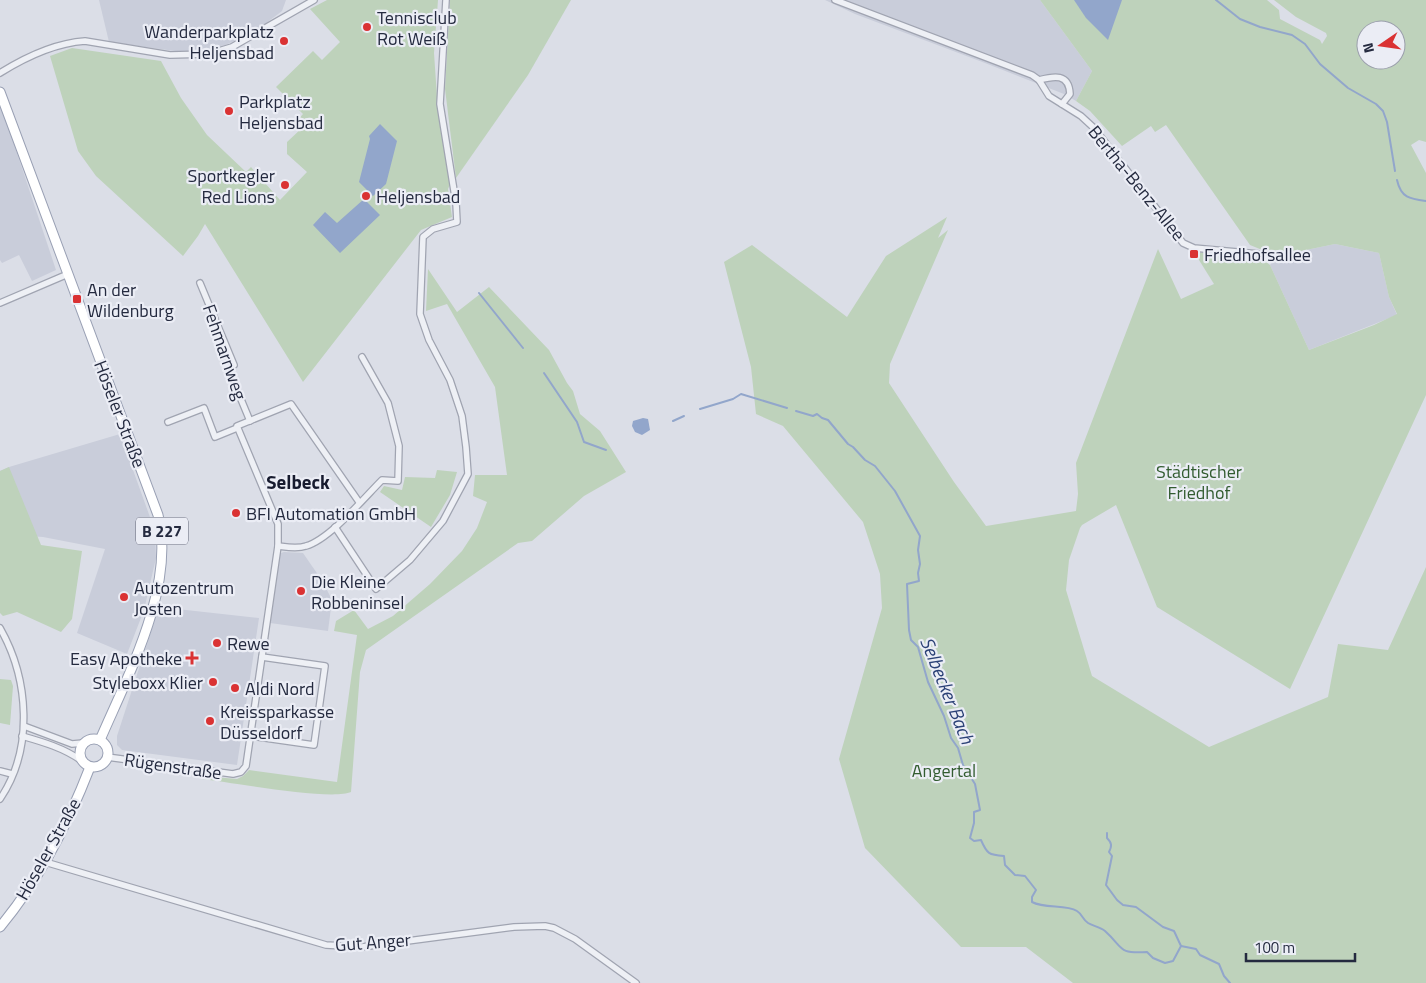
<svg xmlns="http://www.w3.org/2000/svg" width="1426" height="983" viewBox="0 0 1426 983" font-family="'Titillium Web',sans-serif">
  <rect width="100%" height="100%" fill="#dbdee7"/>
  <!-- built -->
  <g fill="#c9cdda">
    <path d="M 99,0 L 286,0 L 282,11 L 253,33 L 225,45 L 200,51 L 175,51 L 109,42 Z"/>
    <path d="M 825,0 L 1040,0 L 1092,71 L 1076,101 L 1064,94 L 985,63 L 855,14 Z"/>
    <path d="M 0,106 L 8,126 L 56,270 L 32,281 L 19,255 L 2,263 L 0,260 Z"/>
    <path d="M 1335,244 L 1379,253 L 1389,297 L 1397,315 L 1309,350 L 1270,265 L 1277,256 Z"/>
    <path d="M 120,434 L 155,531 L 156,558 L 144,610 L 127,654 L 77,633 L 105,549 L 43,537 L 0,534 L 0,471 L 9,467 Z"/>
    <path d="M 284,552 L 303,553 L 323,582 L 332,600 L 328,631 L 270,623 L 279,557 L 281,553 Z"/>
    <path d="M 159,607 L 259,618 L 237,765 L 122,750 L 117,745 L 117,736 Z"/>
  </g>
  <!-- green -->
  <g fill="#bed2bb" fill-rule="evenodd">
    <path d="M 327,0 L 438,0 L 434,53 L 438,111 L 451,182 L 448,189 L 452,217 L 421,230 L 303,382 L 205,224 L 198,236 L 183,256 L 96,176 L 78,151 L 50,56 L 72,48 L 161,61 L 181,98 L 207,135 L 246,172 L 251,167 L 280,200 L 307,172 L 287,154 L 287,142 L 302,128 L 296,122 L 303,114 L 276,87 L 313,51 L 322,60 L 340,42 L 310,9 Z"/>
    <path d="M 450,0 L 571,0 L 528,75 L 456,178 L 445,89 Z"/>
    <path d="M 1040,0 L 1267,0 L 1279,10 L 1280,19 L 1320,40 L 1322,44 L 1327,36 L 1326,33 L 1296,17 L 1274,0 L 1426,0 L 1426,142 L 1419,140 L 1411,145 L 1426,173 L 1426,395 L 1290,689 L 1157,607 L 1116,505 L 1082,525 L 1080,528 L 1069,560 L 1066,590 L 1092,676 L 1209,747 L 1328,697 L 1338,644 L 1388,650 L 1426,567 L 1426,983 L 1073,983 L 1026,947 L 961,947 L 865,848 L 839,759 L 882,608 L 880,574 L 863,522 L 783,426 L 756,414 L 751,367 L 724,262 L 752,245 L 847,317 L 886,256 L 947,217 L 938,238 L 948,230 L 890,364 L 889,383 L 954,482 L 986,526 L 1076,511 L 1078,494 L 1076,463 L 1158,249 L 1181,299 L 1214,284 L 1194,252 L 1262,259 L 1270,265 L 1309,350 L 1374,325 L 1397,314 L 1389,297 L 1379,253 L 1335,244 L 1277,256 L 1250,245 L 1166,125 L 1155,132 L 1151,126 L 1122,146 L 1090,111 L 1076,101 L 1092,71 ZM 1366,30 L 1396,30 L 1396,60 L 1366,60 Z"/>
    <path d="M 428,269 L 457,312 L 489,287 L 549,350 L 567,383 L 573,391 L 580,414 L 600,431 L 626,472 L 584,496 L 532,541 L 518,543 L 366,650 L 360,672 L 351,792 C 331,801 229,782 202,779 L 191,775 L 237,779 L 243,776 L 249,770 L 337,782 L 357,635 L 334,631 L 336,621 L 354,610 L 368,629 L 393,616 L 430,584 L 462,551 L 477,528 L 487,502 L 473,496 L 475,475 L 507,475 L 495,387 L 447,304 L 426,311 Z"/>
    <path d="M 9,467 L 41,545 L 82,551 L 72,619 L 61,632 L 17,612 L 3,616 L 0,613 L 0,471 Z"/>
    <path d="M 437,470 L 457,472 L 450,495 L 431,527 L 380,492 L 384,486 L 402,490 L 405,477 L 435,478 Z"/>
    <path d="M 0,679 L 11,680 L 13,686 L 10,725 L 0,723 Z"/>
  </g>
  <!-- water -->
  <g fill="#92a6cb">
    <path d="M 1074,0 L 1122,0 L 1108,40 L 1086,18 Z"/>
    <path d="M 380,124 L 397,141 L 386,184 L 373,196 L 359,182 L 370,139 L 369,136 Z"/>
    <path d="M 364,199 L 380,215 L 340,253 L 313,225 L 325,212 L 337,223 Z"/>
    <path d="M 643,418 L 648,419 L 650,430 L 642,435 L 635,432 L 632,426 L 633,421 Z"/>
  </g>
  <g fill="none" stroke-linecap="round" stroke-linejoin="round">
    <!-- stream -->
    <g stroke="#92a6cb" stroke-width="2">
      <path d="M 1216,0 L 1240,19 L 1260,27 L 1292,35 L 1305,44 L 1320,64 L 1348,88 L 1376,104 L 1383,111 L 1387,122 L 1395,171"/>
      <path d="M 1397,180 C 1401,198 1410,199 1426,201"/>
      <path d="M 479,293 L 523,348"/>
      <path d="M 544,373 L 577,422 L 584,442 L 606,450"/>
      <path d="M 700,409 L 733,399 L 741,394 L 787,408"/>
      <path d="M 796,411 L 813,416 L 817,414 L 822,418 L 828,420 L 848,444 L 853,447 L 865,460 L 875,466 L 895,491 L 920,536 L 918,550 L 920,564 L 918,573 L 919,581 L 907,584 L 909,630 L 911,640 L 918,647 L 928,682 L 944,716 L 951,738 L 958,748 L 963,765 L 975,784 L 980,810 L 974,812 L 974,823 L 970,838 L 974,841 L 981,840 C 987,854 989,855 1004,856 L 1005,865 L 1015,875 L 1025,876 L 1036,890 L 1032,897 L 1032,902 C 1045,909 1066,904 1077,911 C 1082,914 1083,920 1088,923 C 1093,926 1100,927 1105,931 C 1124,948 1117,954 1147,952 L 1153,958 L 1165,963 L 1173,961 L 1181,946 L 1196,949 L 1200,955 L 1219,964 L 1224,976 L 1230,983"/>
      <path d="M 673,421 L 684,416"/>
      <path d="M 1107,833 L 1107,838 C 1112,843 1112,846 1109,852 L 1112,856 L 1106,885 L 1117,900 L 1123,905 L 1136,907 L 1163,927 L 1174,931 L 1181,946"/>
    </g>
    <defs>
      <g id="street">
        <path d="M 835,0 L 1032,75 L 1039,80 L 1049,96 L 1081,116 L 1094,128 L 1183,243 L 1194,248 L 1259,254"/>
        <path d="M 0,73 C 24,58 56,43 85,41 L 170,55 L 209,54 L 232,47 L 314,0"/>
        <path d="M 1039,80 C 1054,76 1069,73 1070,94 L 1062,104"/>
        <path d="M 200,283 L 234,365 L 228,368 L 250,421"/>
        <path d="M 0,303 L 68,274"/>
        <path d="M 168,422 L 204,408 L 215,437 L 237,428"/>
        <path d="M 335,527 L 376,589 L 410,560 L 443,521 L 468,474 L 466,447 L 462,416 L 450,380 L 429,340 L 420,314 L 423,237 L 433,229 L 457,222 L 456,203 L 440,104 L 446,0"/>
        <path d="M 278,546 C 287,547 297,549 306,546 C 330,539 363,499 382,480 L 398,481 L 399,446 L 388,403 L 362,357"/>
        <path d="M 0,628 C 29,679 34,749 0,799"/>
        <path d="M 24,726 L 72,744 L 83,743"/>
        <path d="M 22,736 C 43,742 64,748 82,761"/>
        <path d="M 251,736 L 314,745 L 325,666 L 262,657"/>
        <path d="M 107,757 L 233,774 L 241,772 L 246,766 L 278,546 L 278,524 L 237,426 L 291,404 L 359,502"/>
        <path d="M 0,771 L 12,774"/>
        <path d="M 45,862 L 326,945 L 362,947 L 514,927 L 545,926 L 554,928 L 575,939 L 636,983"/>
      </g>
      <g id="primary">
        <path d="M 0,92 L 158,515 C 176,586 128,675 100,740"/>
        <circle cx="94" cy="753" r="14"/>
        <path d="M 0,927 C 39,880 68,824 90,767"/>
      </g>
    </defs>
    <!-- street casing -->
    <use href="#street" stroke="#a0a4b1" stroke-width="8"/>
    <!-- primary casing -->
    <use href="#primary" stroke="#99a0b4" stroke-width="11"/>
    <!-- street -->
    <use href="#street" stroke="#eef0f5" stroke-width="5.5"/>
    <!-- primary -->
    <use href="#primary" stroke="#fff" stroke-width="9"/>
  </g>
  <!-- markers -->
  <g fill="#da3233" stroke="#ebedf5" stroke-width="2">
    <circle cx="367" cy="27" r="5"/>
    <circle cx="284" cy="41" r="5"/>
    <circle cx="229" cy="111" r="5"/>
    <circle cx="285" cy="185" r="5"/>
    <circle cx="366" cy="196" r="5"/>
    <rect x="1189" y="249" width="10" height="10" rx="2.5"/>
    <rect x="72" y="294" width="10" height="10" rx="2.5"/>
    <circle cx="236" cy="513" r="5"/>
    <circle cx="301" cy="591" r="5"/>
    <circle cx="124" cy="597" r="5"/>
    <circle cx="217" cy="643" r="5"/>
    <path d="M189.5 650.5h5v5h5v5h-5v5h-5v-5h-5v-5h5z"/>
    <circle cx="213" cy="682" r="5"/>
    <circle cx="235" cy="688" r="5"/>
    <circle cx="210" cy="721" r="5"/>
  </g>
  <g text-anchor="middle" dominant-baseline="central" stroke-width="4.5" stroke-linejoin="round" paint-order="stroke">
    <!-- shield labels -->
    <rect fill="#ebedf5" stroke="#606476" stroke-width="1" x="136" y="517.5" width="52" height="27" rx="4"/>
    <g font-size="16" font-weight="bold" fill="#242a3f">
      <text x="162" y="531">B 227</text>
    </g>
    <!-- poi labels -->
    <g font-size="18" fill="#242a3f" stroke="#ebedf5" text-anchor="start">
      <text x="377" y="17">Tennisclub<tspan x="377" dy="21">Rot Weiß</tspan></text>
      <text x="274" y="31" text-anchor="end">Wanderparkplatz<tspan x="274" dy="21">Heljensbad</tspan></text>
      <text x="239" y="101">Parkplatz<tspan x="239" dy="21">Heljensbad</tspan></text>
      <text x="275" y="175" text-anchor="end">Sportkegler<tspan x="275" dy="21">Red Lions</tspan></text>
      <text x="376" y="196">Heljensbad</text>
      <text x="1204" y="254">Friedhofsallee</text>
      <text x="87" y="289">An der<tspan x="87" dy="21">Wildenburg</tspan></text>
      <text x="246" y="513">BFI Automation GmbH</text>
      <text x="311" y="581">Die Kleine<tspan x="311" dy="21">Robbeninsel</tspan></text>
      <text x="134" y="587">Autozentrum<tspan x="134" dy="21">Josten</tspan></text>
      <text x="227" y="643">Rewe</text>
      <text x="182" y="658" text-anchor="end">Easy Apotheke</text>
      <text x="203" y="682" text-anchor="end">Styleboxx Klier</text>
      <text x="245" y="688">Aldi Nord</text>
      <text x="220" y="711">Kreissparkasse<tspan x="220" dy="21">Düsseldorf</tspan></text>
    </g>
    <!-- street labels -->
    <g font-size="18" fill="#242a3f" stroke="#ebedf5">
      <text transform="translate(1137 183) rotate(51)">Bertha-Benz-Allee</text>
      <text transform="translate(225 352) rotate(71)">Fehmarnweg</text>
      <text transform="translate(120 414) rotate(69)">Höseler Straße</text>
      <text transform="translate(173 766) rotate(8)">Rügenstraße</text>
      <text transform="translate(48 849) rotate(-61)">Höseler Straße</text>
      <text transform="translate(373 942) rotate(-4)">Gut Anger</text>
    </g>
    <!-- park labels -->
    <g font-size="18" fill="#325c30" stroke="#ebedf5">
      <text x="1199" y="471">Städtischer<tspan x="1199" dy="21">Friedhof</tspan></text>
      <text x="944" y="770">Angertal</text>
    </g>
    <!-- neighbourhood labels -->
    <g font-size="19" font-weight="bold" fill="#171b2f" stroke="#ebedf5">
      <text x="298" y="481">Selbeck</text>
    </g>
    <!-- water labels -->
    <g font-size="19" font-style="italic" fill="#2b4176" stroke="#ebedf5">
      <text transform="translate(948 690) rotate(68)">Selbecker Bach</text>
    </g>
  </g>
  <!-- north arrow -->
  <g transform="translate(1381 45) rotate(257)"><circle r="24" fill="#ebedf5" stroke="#9b9fac"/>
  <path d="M0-4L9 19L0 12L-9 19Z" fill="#da3233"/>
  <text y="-8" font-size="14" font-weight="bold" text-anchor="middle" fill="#242a3f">N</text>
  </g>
  <!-- scale -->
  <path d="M1246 953v8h109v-8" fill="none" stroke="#242a3f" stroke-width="2.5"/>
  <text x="1254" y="953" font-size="15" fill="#242a3f" stroke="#ebedf5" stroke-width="4" paint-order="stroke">100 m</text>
</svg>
